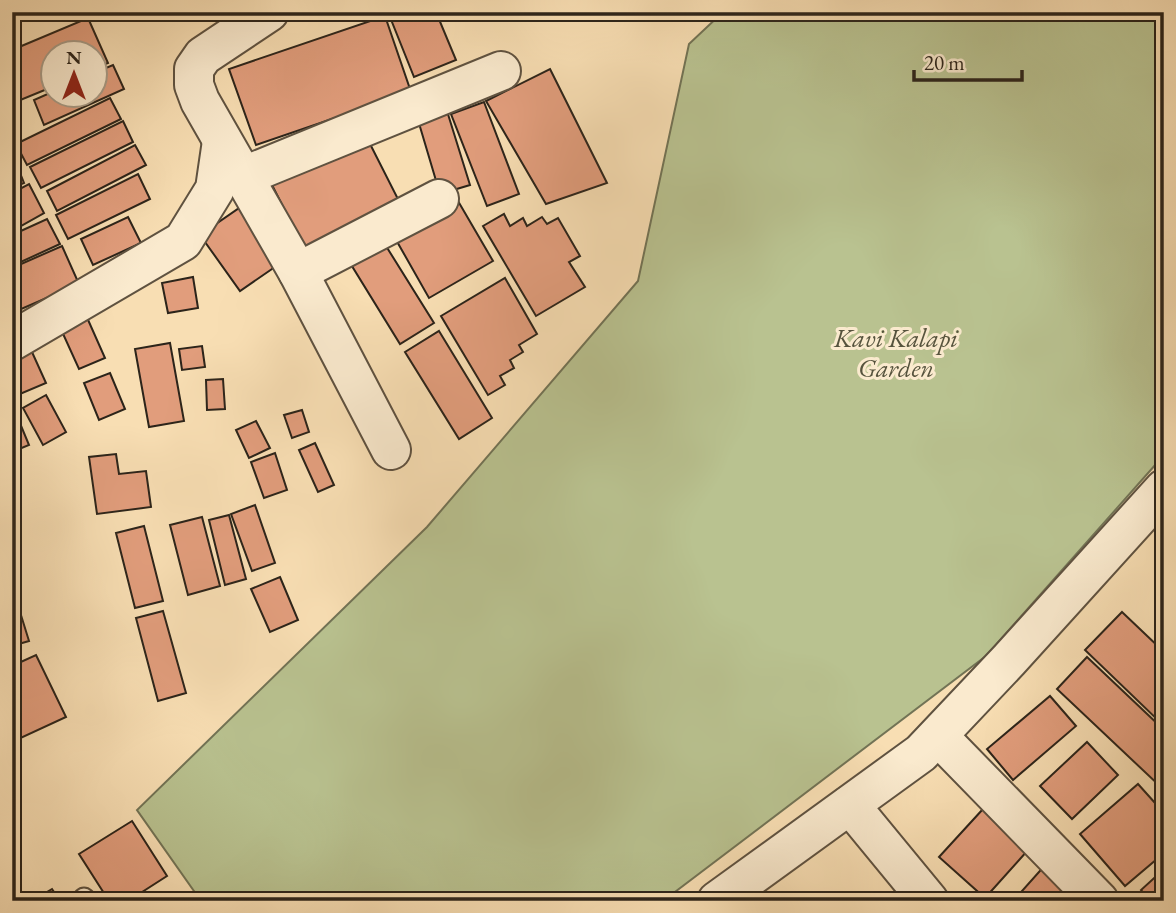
<svg xmlns="http://www.w3.org/2000/svg" width="1176" height="913" viewBox="0 0 1176 913" font-family="'EB Garamond',serif">
  <rect width="100%" height="100%" fill="#f8deb3"/>
  <filter id="stains"><feTurbulence type="fractalNoise" baseFrequency=".00286" numOctaves="4"/><feColorMatrix values="0 0 0 0 .2 0 0 0 0 .09 0 0 0 0 .02 0 0 0 .5 -.17"/></filter>
  <radialGradient id="worn" r=".72"><stop offset=".6" stop-color="#630" stop-opacity="0"/><stop offset="1" stop-color="#630" stop-opacity=".3"/></radialGradient>
  <!-- green -->
  <path fill="#b9c290" stroke="#727355" stroke-width="2" d="M 723,12 L 1164,12 L 1164,455 L 986,656 L 663,901 L 201,901 L 137,810 L 427,527 L 638,281 L 689,44 Z"/>
  <!-- building -->
  <g fill="#e19d7c" stroke="#2c241a" stroke-width="2">
    <path d="M 12,12 L 45,12 L 13,23 Z"/>
    <path d="M 388,12 L 436,12 L 456,60 L 414,77 Z"/>
    <path d="M 385,16 L 411,92 L 256,145 L 229,69 Z"/>
    <path d="M 88,18 L 108,63 L 94,69 L 94,52 L 52,52 L 52,87 L 18,101 L 12,88 L 12,50 Z"/>
    <path d="M 113,65 L 124,89 L 44,125 L 34,100 L 52,92 L 52,94 L 94,94 L 94,73 Z"/>
    <path d="M 550,69 L 607,183 L 546,204 L 486,101 Z"/>
    <path d="M 110,98 L 121,119 L 27,165 L 16,144 Z"/>
    <path d="M 484,102 L 519,194 L 487,206 L 451,114 Z"/>
    <path d="M 447,111 L 470,185 L 440,194 L 418,120 Z"/>
    <path d="M 123,121 L 133,142 L 41,188 L 30,167 Z"/>
    <path d="M 366,136 L 402,207 L 307,254 L 271,183 Z"/>
    <path d="M 135,145 L 146,165 L 57,211 L 47,191 Z"/>
    <path d="M 16,163 L 24,183 L 12,188 L 12,164 Z"/>
    <path d="M 138,174 L 150,199 L 68,239 L 56,215 Z"/>
    <path d="M 29,184 L 44,213 L 12,231 L 12,193 Z"/>
    <path d="M 458,201 L 493,261 L 429,298 L 395,238 Z"/>
    <path d="M 245,204 L 285,260 L 240,291 L 200,235 Z"/>
    <path d="M 504,214 L 510,226 L 523,218 L 527,226 L 542,217 L 547,224 L 558,218 L 580,256 L 569,262 L 585,287 L 536,316 L 483,226 Z"/>
    <path d="M 128,217 L 141,243 L 93,265 L 81,239 Z"/>
    <path d="M 47,219 L 60,244 L 12,266 L 12,235 Z"/>
    <path d="M 381,238 L 434,323 L 400,344 L 347,258 Z"/>
    <path d="M 62,246 L 79,284 L 12,313 L 12,268 Z"/>
    <path d="M 193,277 L 198,308 L 168,313 L 162,283 Z"/>
    <path d="M 505,278 L 537,334 L 519,345 L 523,352 L 510,360 L 514,368 L 500,376 L 505,385 L 488,395 L 441,316 Z"/>
    <path d="M 85,313 L 105,358 L 79,369 L 59,325 Z"/>
    <path d="M 439,331 L 492,418 L 459,439 L 405,352 Z"/>
    <path d="M 27,341 L 46,383 L 20,394 L 12,378 L 12,348 Z"/>
    <path d="M 170,343 L 184,421 L 149,427 L 135,349 Z"/>
    <path d="M 202,346 L 205,367 L 182,370 L 179,349 Z"/>
    <path d="M 110,373 L 125,409 L 99,420 L 84,383 Z"/>
    <path d="M 223,379 L 225,409 L 207,410 L 206,380 Z"/>
    <path d="M 46,395 L 66,432 L 43,445 L 23,408 Z"/>
    <path d="M 12,404 L 29,445 L 12,452 Z"/>
    <path d="M 302,410 L 309,432 L 292,438 L 284,415 Z"/>
    <path d="M 256,421 L 270,448 L 249,458 L 236,430 Z"/>
    <path d="M 315,443 L 334,485 L 318,492 L 299,450 Z"/>
    <path d="M 275,453 L 287,490 L 264,498 L 251,462 Z"/>
    <path d="M 116,454 L 119,474 L 146,471 L 151,507 L 97,514 L 89,457 Z"/>
    <path d="M 255,505 L 275,563 L 252,571 L 231,514 Z"/>
    <path d="M 229,515 L 246,579 L 225,585 L 209,520 Z"/>
    <path d="M 202,517 L 220,586 L 188,595 L 170,525 Z"/>
    <path d="M 144,526 L 163,601 L 135,608 L 116,533 Z"/>
    <path d="M 280,577 L 298,620 L 270,632 L 251,589 Z"/>
    <path d="M 12,586 L 29,641 L 12,646 Z"/>
    <path d="M 163,611 L 186,693 L 158,701 L 136,618 Z"/>
    <path d="M 1122,612 L 1164,652 L 1164,726 L 1085,650 Z"/>
    <path d="M 36,655 L 66,717 L 12,742 L 12,666 Z"/>
    <path d="M 1087,657 L 1164,730 L 1164,790 L 1057,689 Z"/>
    <path d="M 1050,696 L 1076,726 L 1013,780 L 987,749 Z"/>
    <path d="M 1087,742 L 1118,775 L 1072,819 L 1040,786 Z"/>
    <path d="M 1138,784 L 1164,813 L 1164,853 L 1125,886 L 1080,834 Z"/>
    <path d="M 983,809 L 1028,850 L 985,898 L 939,857 Z"/>
    <path d="M 132,821 L 167,876 L 128,901 L 109,901 L 79,854 Z"/>
    <path d="M 1047,863 L 1088,901 L 1013,901 Z"/>
    <path d="M 1164,869 L 1164,901 L 1150,901 L 1141,890 Z"/>
    <path d="M 52,889 L 60,901 L 32,901 Z"/>
  </g>
  <g fill="none" stroke-linecap="round" stroke-linejoin="round">
    <defs>
      <path id="service" d="M 84,898 L 87,901"/>
      <g id="minor">
        <path d="M 269,12 L 203,56 L 194,69 L 194,85 L 200,101 L 298,272 L 391,450"/>
        <path d="M 244,176 L 501,71"/>
        <path d="M 298,272 L 439,199"/>
        <path d="M 12,341 L 183,241 L 215,189 L 222,141"/>
        <path d="M 938,736 L 1099,901"/>
        <path d="M 850,805 L 929,901"/>
        <path d="M 717,901 L 921,753 L 1009,660 L 1164,489"/>
      </g>
    </defs>
    <!-- service casing -->
    <use href="#service" stroke="#5f5240" stroke-width="23"/>
    <!-- minor casing -->
    <use href="#minor" stroke="#5f5240" stroke-width="42"/>
    <!-- service -->
    <use href="#service" stroke="#faeace" stroke-width="19"/>
    <!-- minor -->
    <use href="#minor" stroke="#faeace" stroke-width="38"/>
  </g>
  <g text-anchor="middle" dominant-baseline="central" stroke-width="6" stroke-linejoin="round" paint-order="stroke">
    <!-- park labels -->
    <g font-size="26" font-style="italic" fill="#56533d" stroke="#faeace">
      <text x="896" y="338">Kavi Kalapi<tspan x="896" dy="30">Garden</tspan></text>
    </g>
  </g>
  <!-- margin -->
  <rect width="1176" height="913" fill="none" stroke="#f8deb3" stroke-width="42"/>
  <rect x="14" y="14" width="1148" height="885" fill="none" stroke="#2c241a" stroke-width="3.5"/>
  <rect x="21" y="21" width="1134" height="871" fill="none" stroke="#2c241a" stroke-width="2"/>
  <!-- north arrow -->
  <g transform="translate(74 74)"><circle r="33" fill="#faeace" stroke="#a89b86" stroke-width="2"/>
  <path d="M0-5L12 26L0 18L-12 26Z" fill="#8f2418"/>
  <text y="-10" font-size="19" font-weight="bold" text-anchor="middle" fill="#2c241a">N</text>
  </g>
  <!-- scale -->
  <path d="M914 70v10h108v-10" fill="none" stroke="#2c241a" stroke-width="3.5"/>
  <text x="924" y="70" font-size="21" fill="#2c241a" stroke="#faeace" stroke-width="5" paint-order="stroke">20 m</text>
  <rect width="100%" height="100%" filter="url(#stains)"/>
  <rect width="100%" height="100%" fill="url(#worn)"/>
</svg>
